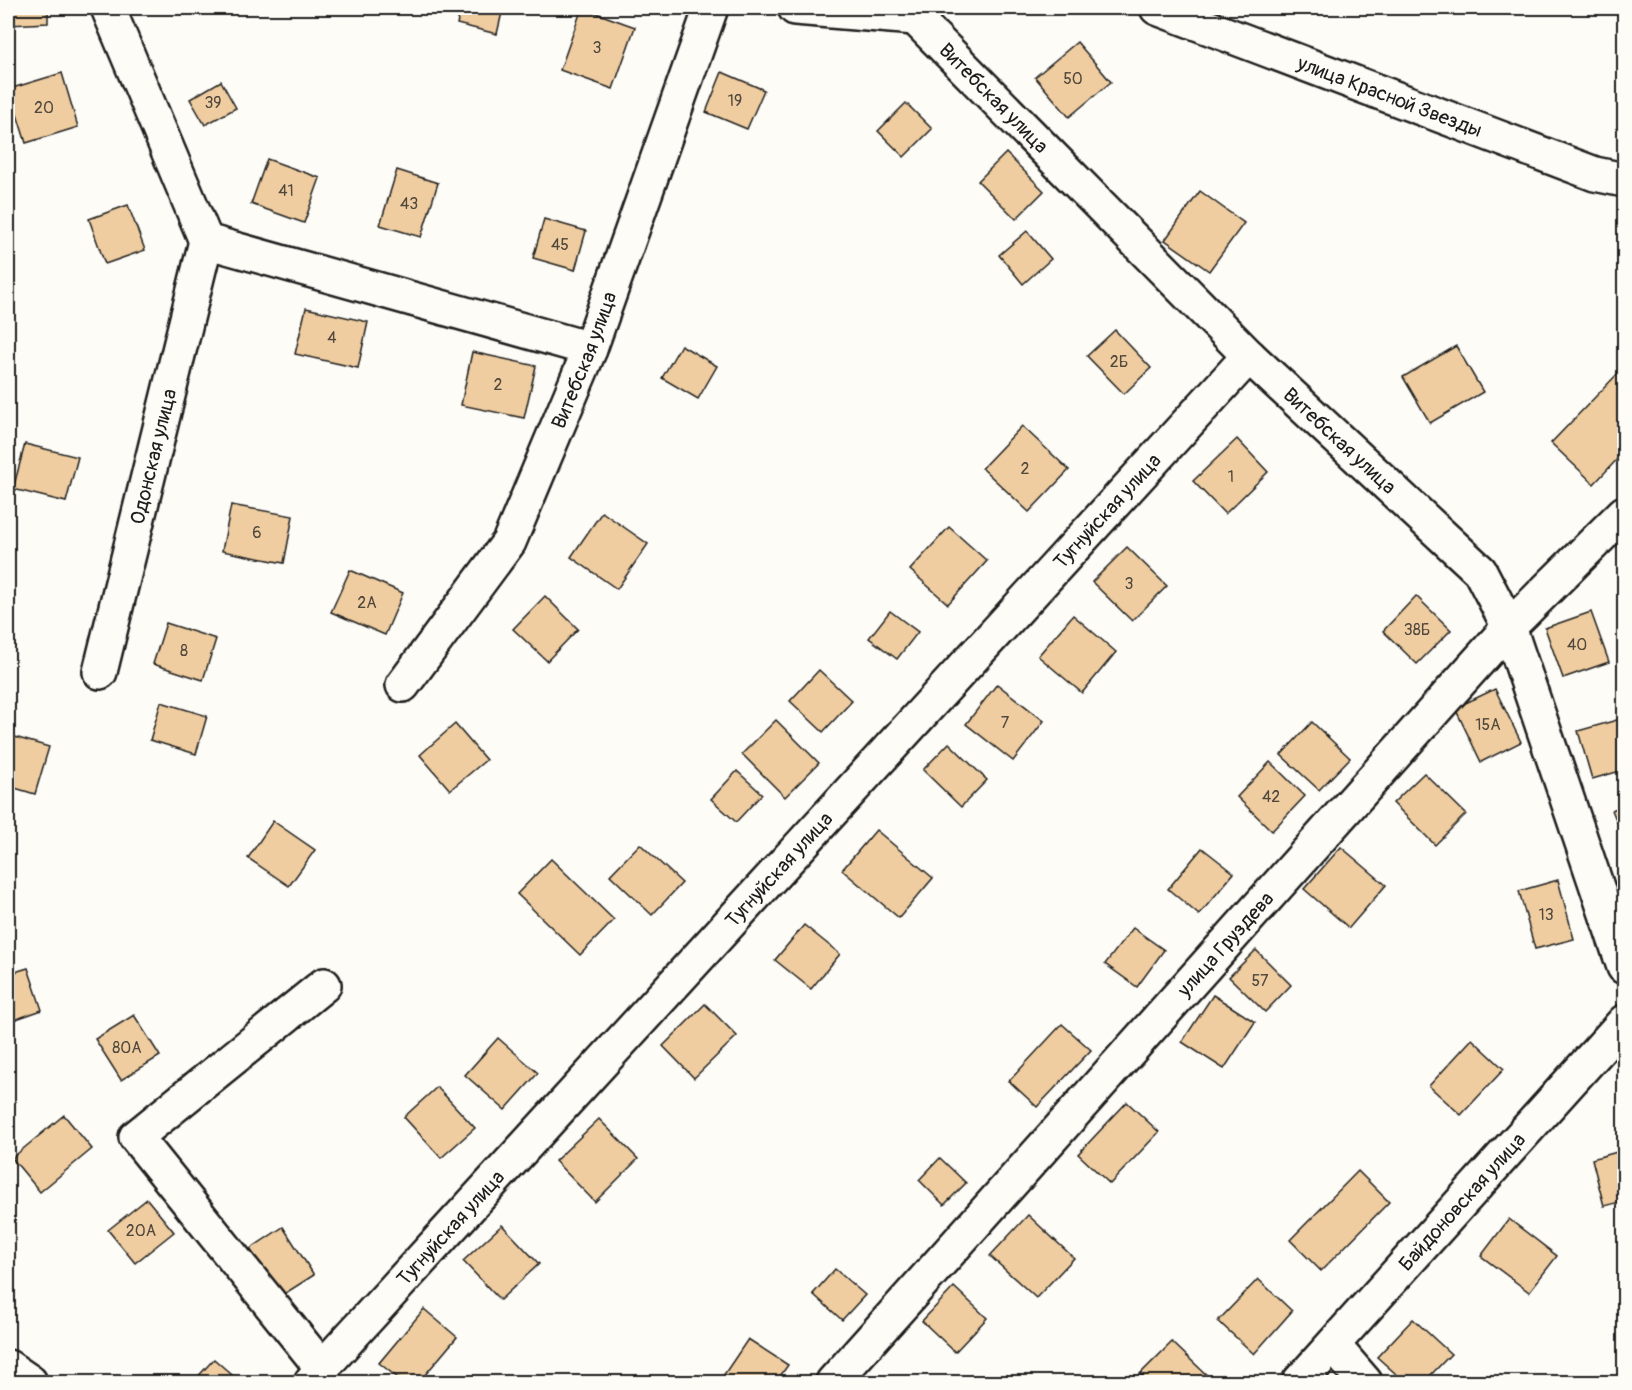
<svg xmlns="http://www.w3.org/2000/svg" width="1632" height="1390" viewBox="0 0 1632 1390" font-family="Pangolin,sans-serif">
  <rect width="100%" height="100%" fill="#fdfcf7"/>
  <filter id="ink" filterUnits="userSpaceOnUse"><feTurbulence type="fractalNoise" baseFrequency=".0167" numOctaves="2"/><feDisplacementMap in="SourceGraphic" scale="12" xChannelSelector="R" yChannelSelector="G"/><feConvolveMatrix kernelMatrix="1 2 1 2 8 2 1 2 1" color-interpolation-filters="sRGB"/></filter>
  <g filter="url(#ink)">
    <!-- building -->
    <g fill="#efcda0" stroke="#1c1c1c" stroke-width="1.5">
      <path d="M 8,8 L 48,8 L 48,23 L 8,25 Z"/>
      <path d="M 461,8 L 503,8 L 497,34 L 457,24 Z"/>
      <path d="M 582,8 L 635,27 L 613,89 L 560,70 Z"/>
      <path d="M 1077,42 L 1111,82 L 1069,117 L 1035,77 Z"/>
      <path d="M 722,72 L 764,90 L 747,129 L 706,112 Z"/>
      <path d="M 62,73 L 78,127 L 26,143 L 9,89 Z"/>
      <path d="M 221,81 L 236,108 L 205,125 L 190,99 Z"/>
      <path d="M 906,103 L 932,129 L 904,157 L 878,131 Z"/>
      <path d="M 1006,153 L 1044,191 L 1016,219 L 978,181 Z"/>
      <path d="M 267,159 L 320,178 L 304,223 L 251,204 Z"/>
      <path d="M 397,170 L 438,183 L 421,237 L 380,225 Z"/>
      <path d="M 1200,191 L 1244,223 L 1209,271 L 1165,240 Z"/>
      <path d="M 128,205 L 145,250 L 105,264 L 89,219 Z"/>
      <path d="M 544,219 L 586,231 L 575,270 L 533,258 Z"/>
      <path d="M 1027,231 L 1051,259 L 1023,284 L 999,255 Z"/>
      <path d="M 306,308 L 368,322 L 358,368 L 295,354 Z"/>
      <path d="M 1115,330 L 1151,368 L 1124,394 L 1087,356 Z"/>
      <path d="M 681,345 L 717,366 L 698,399 L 662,378 Z"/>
      <path d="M 1456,346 L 1483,392 L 1430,423 L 1403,377 Z"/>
      <path d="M 472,352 L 536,366 L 524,418 L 461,405 Z"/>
      <path d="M 1624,367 L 1624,452 L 1594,484 L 1551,443 Z"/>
      <path d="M 1022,426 L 1069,470 L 1029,512 L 982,468 Z"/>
      <path d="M 1237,439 L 1268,472 L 1225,514 L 1193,481 Z"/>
      <path d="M 25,444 L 78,457 L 66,502 L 13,489 Z"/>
      <path d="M 231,505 L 293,516 L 284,563 L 222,551 Z"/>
      <path d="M 602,512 L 648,544 L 617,589 L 571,557 Z"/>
      <path d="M 949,527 L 987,561 L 948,604 L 910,570 Z"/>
      <path d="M 1127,547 L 1167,586 L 1132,621 L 1092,582 Z"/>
      <path d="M 350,570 L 403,593 L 385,635 L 331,612 Z"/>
      <path d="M 545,596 L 578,629 L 547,661 L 513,629 Z"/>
      <path d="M 1416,596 L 1451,630 L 1417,664 L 1383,631 Z"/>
      <path d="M 890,611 L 918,632 L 897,659 L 869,638 Z"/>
      <path d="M 1591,612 L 1609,662 L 1563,678 L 1545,628 Z"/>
      <path d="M 1073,615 L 1116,652 L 1082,693 L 1038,656 Z"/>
      <path d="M 166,623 L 216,639 L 203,680 L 153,664 Z"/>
      <path d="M 819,670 L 852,701 L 823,732 L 790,701 Z"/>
      <path d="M 997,684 L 1044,721 L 1013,761 L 966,724 Z"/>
      <path d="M 1495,689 L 1521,742 L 1481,762 L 1455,708 Z"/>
      <path d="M 161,702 L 207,716 L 196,754 L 150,740 Z"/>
      <path d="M 1624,718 L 1624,770 L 1592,779 L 1578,731 Z"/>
      <path d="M 776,720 L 819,763 L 785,797 L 742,754 Z"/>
      <path d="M 1312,722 L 1350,758 L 1319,790 L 1281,755 Z"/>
      <path d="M 455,724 L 486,760 L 450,790 L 420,755 Z"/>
      <path d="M 8,735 L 49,747 L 35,794 L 8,786 Z"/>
      <path d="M 949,743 L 987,780 L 961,807 L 923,770 Z"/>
      <path d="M 1270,762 L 1305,796 L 1272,831 L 1237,797 Z"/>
      <path d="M 737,771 L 762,794 L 736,822 L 711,799 Z"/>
      <path d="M 1424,773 L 1466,814 L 1435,845 L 1393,803 Z"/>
      <path d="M 1624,805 L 1624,839 L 1612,810 Z"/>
      <path d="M 273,821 L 315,850 L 289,886 L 248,858 Z"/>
      <path d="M 876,830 L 933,878 L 899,918 L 842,870 Z"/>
      <path d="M 640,844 L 682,883 L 652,915 L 610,875 Z"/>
      <path d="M 1341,847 L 1386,885 L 1349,928 L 1304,889 Z"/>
      <path d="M 1202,848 L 1234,873 L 1199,915 L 1168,889 Z"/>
      <path d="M 551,859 L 614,920 L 580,955 L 517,894 Z"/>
      <path d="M 1558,880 L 1574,939 L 1535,949 L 1519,891 Z"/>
      <path d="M 804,925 L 840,954 L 811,989 L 775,960 Z"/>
      <path d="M 1133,928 L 1164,950 L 1137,987 L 1105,964 Z"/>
      <path d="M 1256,950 L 1291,985 L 1265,1012 L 1229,977 Z"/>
      <path d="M 28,968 L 42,1010 L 8,1022 L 8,974 Z"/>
      <path d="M 1213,995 L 1255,1022 L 1224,1069 L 1182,1042 Z"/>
      <path d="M 705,1004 L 737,1036 L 694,1078 L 663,1046 Z"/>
      <path d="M 134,1015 L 160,1056 L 121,1080 L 95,1039 Z"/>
      <path d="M 1062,1024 L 1091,1050 L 1037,1107 L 1009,1081 Z"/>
      <path d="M 498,1038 L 538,1073 L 505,1110 L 465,1075 Z"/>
      <path d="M 1472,1039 L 1504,1069 L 1461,1115 L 1429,1086 Z"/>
      <path d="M 437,1087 L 475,1128 L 441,1158 L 404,1117 Z"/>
      <path d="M 1127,1102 L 1159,1132 L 1110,1184 L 1078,1154 Z"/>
      <path d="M 64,1115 L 92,1149 L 40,1192 L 12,1158 Z"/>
      <path d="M 599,1119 L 638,1159 L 595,1202 L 555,1161 Z"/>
      <path d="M 1624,1150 L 1624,1201 L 1604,1206 L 1592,1159 Z"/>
      <path d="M 940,1158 L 966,1183 L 944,1205 L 919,1180 Z"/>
      <path d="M 1358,1171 L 1389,1202 L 1321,1271 L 1290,1240 Z"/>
      <path d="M 147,1199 L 174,1232 L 135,1263 L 108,1230 Z"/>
      <path d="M 1028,1215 L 1074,1258 L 1036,1298 L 990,1256 Z"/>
      <path d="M 1509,1219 L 1557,1256 L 1529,1292 L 1481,1256 Z"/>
      <path d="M 502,1225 L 539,1264 L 500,1300 L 463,1261 Z"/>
      <path d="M 283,1227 L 314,1275 L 281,1296 L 250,1249 Z"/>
      <path d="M 835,1269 L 865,1295 L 842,1320 L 813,1294 Z"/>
      <path d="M 1258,1279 L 1292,1311 L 1254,1354 L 1218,1321 Z"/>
      <path d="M 954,1287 L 987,1318 L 955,1352 L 922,1321 Z"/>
      <path d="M 424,1309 L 457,1337 L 419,1382 L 403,1382 L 379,1363 Z"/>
      <path d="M 1413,1319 L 1451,1354 L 1424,1382 L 1405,1382 L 1377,1357 Z"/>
      <path d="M 748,1339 L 788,1365 L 776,1382 L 732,1382 L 723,1376 Z"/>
      <path d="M 1172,1342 L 1214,1382 L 1149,1382 L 1140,1374 Z"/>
      <path d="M 214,1359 L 240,1382 L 193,1382 Z"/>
    </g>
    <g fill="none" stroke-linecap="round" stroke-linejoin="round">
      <defs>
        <g id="minor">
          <path d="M 108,8 L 206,241 L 590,349"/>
          <path d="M 795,8 L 915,18"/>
          <path id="s1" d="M 903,8 L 915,18 L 1249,356 L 1480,571 L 1509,627 L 1624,967"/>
          <path id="s2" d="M 1157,8 L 1595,174 L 1624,180"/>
          <path id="s3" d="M 100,672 L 206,241"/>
          <path id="s4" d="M 403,685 L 509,542 L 590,349 L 711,8"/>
          <path d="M 1333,1345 L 1365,1382"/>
          <path d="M 8,1367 L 30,1382"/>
          <path d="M 322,1368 L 136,1137 L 324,985"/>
          <path id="s5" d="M 311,1382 L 322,1368 L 1249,356"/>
          <path id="s6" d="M 833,1382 L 1509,627 L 1624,513"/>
          <path id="s7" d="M 1299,1382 L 1624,1022"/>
        </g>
      </defs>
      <!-- minor casing -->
      <use href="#minor" stroke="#1c1c1c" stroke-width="38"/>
      <!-- path -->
      <path stroke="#1c1c1c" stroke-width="4" stroke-dasharray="4.5 4.5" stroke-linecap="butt" d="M 954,11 L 976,8"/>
      <!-- minor -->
      <use href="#minor" stroke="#fdfcf7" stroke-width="33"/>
    </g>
  </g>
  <g text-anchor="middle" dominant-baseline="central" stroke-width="4.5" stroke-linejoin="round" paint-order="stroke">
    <!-- number labels -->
    <g font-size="16" fill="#51483d">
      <text x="597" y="48">3</text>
      <text x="1073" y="79">50</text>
      <text x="735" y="101">19</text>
      <text x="213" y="103">39</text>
      <text x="44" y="108">20</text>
      <text x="286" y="191">41</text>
      <text x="409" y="204">43</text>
      <text x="560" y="245">45</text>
      <text x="332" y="338">4</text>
      <text x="1119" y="362">2Б</text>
      <text x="498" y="385">2</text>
      <text x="1025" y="469">2</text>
      <text x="1231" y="477">1</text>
      <text x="257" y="533">6</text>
      <text x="1129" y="584">3</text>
      <text x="367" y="603">2А</text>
      <text x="1417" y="630">38Б</text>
      <text x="1577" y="645">40</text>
      <text x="184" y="651">8</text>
      <text x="1005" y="723">7</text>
      <text x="1488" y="725">15А</text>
      <text x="1271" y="797">42</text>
      <text x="1546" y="915">13</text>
      <text x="1260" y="981">57</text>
      <text x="127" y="1048">80А</text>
      <text x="141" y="1231">20А</text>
    </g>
    <!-- street labels -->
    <g font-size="20" fill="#1c1c1c" stroke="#fdfcf7">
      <text stroke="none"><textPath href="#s2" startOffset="249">улица Красной Звезды</textPath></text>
      <text stroke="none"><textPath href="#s1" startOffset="128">Витебская улица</textPath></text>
      <text stroke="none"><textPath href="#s4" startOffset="375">Витебская улица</textPath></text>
      <text stroke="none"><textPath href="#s1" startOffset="615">Витебская улица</textPath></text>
      <text stroke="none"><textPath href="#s3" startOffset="222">Одонская улица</textPath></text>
      <text stroke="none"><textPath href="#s5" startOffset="1180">Тугнуйская улица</textPath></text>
      <text stroke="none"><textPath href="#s5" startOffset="694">Тугнуйская улица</textPath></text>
      <text stroke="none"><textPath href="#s6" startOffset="588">улица Груздева</textPath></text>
      <text stroke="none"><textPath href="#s7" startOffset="243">Байдоновская улица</textPath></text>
      <text stroke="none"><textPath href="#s5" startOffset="208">Тугнуйская улица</textPath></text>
    </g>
  </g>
  <!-- margin -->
  <rect width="1632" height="1390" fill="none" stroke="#fdfcf7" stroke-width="30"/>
  <rect x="15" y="15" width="1602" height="1360" fill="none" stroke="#1c1c1c" stroke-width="2" filter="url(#ink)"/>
</svg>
